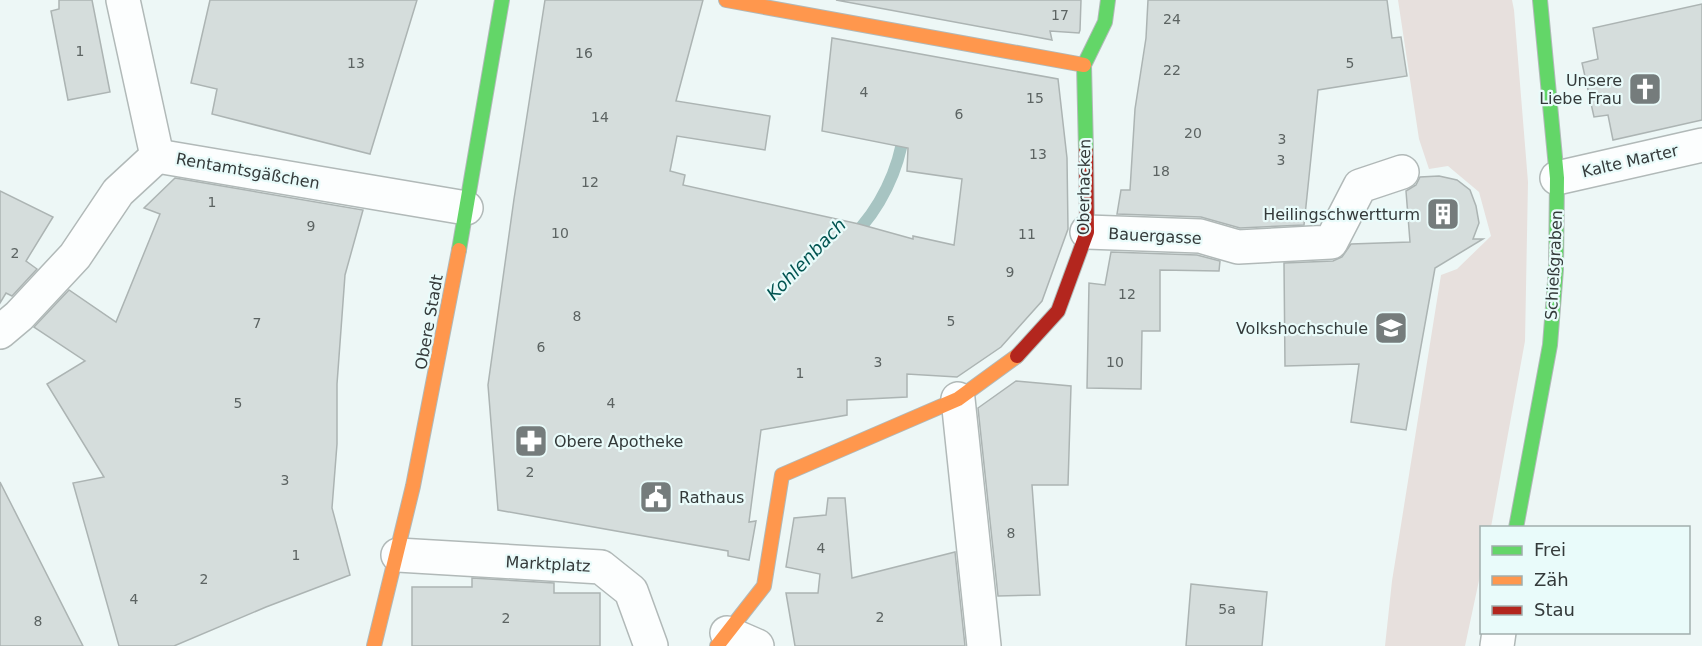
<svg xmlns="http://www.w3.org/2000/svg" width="1702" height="646" viewBox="0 0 1702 646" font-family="'DejaVu Sans',sans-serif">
  <rect width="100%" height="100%" fill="#edf7f6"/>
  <!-- green -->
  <path fill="#e7e0dd" d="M 1398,0 L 1512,0 L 1514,10 L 1528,182 L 1525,341 L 1491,527 L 1482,528 L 1481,571 L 1465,646 L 1385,646 L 1392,581 L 1441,275 L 1457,269 L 1491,236 L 1479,192 L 1448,166 L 1429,169 L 1419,139 Z"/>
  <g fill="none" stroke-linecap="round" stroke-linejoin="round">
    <!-- stream -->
    <path stroke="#a7c4c2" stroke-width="12" d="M 852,237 C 880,209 899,170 904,131"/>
  </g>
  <!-- building -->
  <g fill="#d5dddc" stroke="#acb4b3" stroke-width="1.5">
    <path d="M 59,0 L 92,0 L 110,92 L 68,100 L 51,11 L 59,9 Z"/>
    <path d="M 210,0 L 417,0 L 370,154 L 212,114 L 217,89 L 191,83 Z"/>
    <path d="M 545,0 L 703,0 L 676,101 L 770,116 L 765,150 L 677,136 L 670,171 L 685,175 L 683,185 L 859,224 L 913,239 L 913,236 L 954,245 L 962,179 L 907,171 L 908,148 L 822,131 L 832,38 L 1058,79 L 1067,158 L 1068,229 L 1042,301 L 1001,347 L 957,377 L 907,374 L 907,397 L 847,400 L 847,415 L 761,430 L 749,522 L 756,521 L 749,560 L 728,556 L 728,551 L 498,510 L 488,385 L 514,199 Z"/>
    <path d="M 836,0 L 1081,0 L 1080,30 L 1079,33 L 1050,31 L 1052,40 Z"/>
    <path d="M 1148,0 L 1387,0 L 1392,38 L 1401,37 L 1407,76 L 1318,90 L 1304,225 L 1240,228 L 1201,217 L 1117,214 L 1121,190 L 1130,190 L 1135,109 L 1146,38 Z"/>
    <path d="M 1702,4 L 1702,120 L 1613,140 L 1608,115 L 1594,117 L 1582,63 L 1598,59 L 1593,28 Z"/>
    <path d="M 1439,176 L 1457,180 L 1470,190 L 1476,206 L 1479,223 L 1473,239 L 1483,239 L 1435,268 L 1406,430 L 1351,422 L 1359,364 L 1285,366 L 1284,263 L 1333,261 L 1342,257 L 1351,244 L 1410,242 L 1406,191 L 1416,185 L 1420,177 Z"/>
    <path d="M 175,178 L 363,210 L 345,275 L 337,384 L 337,444 L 332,508 L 350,575 L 266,607 L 174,646 L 119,646 L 73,483 L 104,477 L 47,384 L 85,361 L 34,327 L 69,290 L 116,322 L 160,214 L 144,208 Z"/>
    <path d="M 0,191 L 53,217 L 26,261 L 37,269 L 12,296 L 6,293 L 0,303 Z"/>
    <path d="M 1111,252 L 1197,255 L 1220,261 L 1219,271 L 1160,270 L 1160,331 L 1142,331 L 1141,389 L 1087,388 L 1089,283 L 1105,285 Z"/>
    <path d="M 1016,381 L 1071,386 L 1068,485 L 1032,485 L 1040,595 L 998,596 L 978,408 Z"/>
    <path d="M 0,482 L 83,646 L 0,646 Z"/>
    <path d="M 828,498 L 845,498 L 852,578 L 955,552 L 965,646 L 795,646 L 786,593 L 818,593 L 820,574 L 786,567 L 794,518 L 826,515 Z"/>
    <path d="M 472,578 L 554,583 L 554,593 L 600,593 L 600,646 L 412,646 L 412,587 L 472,587 Z"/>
    <path d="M 1191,584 L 1267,592 L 1262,646 L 1186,646 Z"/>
  </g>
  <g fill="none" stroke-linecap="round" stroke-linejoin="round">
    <defs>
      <g id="street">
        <path d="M 123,0 L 157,156"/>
        <path d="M 157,156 L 466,208"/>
        <path d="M 1557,178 L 1702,145"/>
        <path d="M 1087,232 L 1200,236 L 1238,247 L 1331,242 L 1360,186 L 1402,172"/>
        <path d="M 0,332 L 19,316 L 75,256 L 118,192 L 157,156"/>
        <path d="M 958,399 L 984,646"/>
        <path d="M 398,555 L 601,567 L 631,591 L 651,646"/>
        <path d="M 727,633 L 757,646"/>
        <path d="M 1497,646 L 1499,632"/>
      </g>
      <g id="fast">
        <path d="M 1086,151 L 1084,65 L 1105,22 L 1108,0"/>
        <path d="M 459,250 L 502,0"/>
        <path d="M 1516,528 L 1550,345 L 1556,269 L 1557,178 L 1540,0"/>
      </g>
      <g id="slow">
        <path d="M 726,0 L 1084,65"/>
        <path d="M 374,646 L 413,486 L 459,250"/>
        <path d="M 717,646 L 764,586 L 782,475 L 958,399 L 1017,356"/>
      </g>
      <path id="jam" d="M 1017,356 L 1058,311 L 1087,232 L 1086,151"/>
    </defs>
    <!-- street casing -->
    <use href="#street" stroke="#b1b9b8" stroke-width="36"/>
    <!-- fast casing -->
    <use href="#fast" stroke="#b1b9b8" stroke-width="16"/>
    <!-- slow casing -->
    <use href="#slow" stroke="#b1b9b8" stroke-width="16"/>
    <!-- jam casing -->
    <use href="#jam" stroke="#b1b9b8" stroke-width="16"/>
    <!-- street -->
    <use href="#street" stroke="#fcfefe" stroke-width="33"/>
    <!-- fast -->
    <use href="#fast" stroke="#63d668" stroke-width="14"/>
    <!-- slow -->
    <use href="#slow" stroke="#ff974d" stroke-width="14"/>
    <!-- jam -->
    <use href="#jam" stroke="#b3261e" stroke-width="14"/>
  </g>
  <!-- icons -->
  <defs>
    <symbol id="church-square" viewBox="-11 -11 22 22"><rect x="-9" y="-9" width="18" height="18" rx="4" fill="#757c7c" stroke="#e9fbfa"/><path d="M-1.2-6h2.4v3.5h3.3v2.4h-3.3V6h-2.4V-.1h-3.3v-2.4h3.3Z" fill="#fff"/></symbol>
    <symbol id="building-square" viewBox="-11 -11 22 22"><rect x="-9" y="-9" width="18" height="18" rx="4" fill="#757c7c" stroke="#e9fbfa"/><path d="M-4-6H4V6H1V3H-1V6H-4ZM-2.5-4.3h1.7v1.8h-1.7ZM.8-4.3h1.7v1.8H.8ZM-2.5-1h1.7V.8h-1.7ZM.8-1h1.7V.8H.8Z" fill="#fff"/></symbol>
    <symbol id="university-square" viewBox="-11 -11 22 22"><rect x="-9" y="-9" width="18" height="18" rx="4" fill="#757c7c" stroke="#e9fbfa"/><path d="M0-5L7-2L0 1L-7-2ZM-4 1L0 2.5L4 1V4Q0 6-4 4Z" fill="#fff"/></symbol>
    <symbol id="pharmacy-square" viewBox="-11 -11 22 22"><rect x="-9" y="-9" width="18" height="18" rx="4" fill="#757c7c" stroke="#e9fbfa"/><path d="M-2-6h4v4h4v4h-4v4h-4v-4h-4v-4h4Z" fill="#fff"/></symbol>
    <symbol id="civic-square" viewBox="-11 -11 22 22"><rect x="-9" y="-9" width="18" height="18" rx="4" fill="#757c7c" stroke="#e9fbfa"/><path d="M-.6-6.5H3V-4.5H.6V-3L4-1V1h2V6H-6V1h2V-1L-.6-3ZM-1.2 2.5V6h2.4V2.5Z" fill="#fff"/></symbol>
  </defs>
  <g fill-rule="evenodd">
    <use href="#church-square" x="1626" y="70" width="38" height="38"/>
    <use href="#building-square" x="1424" y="195" width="38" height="38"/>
    <use href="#university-square" x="1372" y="309" width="38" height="38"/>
    <use href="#pharmacy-square" x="512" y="422" width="38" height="38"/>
    <use href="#civic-square" x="637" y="478" width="38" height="38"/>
  </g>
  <g text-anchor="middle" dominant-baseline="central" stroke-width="4.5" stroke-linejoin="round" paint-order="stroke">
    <!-- number labels -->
    <g font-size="14" fill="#5c6362">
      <text x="1060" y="15">17</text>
      <text x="1172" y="19">24</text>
      <text x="80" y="51">1</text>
      <text x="584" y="53">16</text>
      <text x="356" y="63">13</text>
      <text x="1350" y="63">5</text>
      <text x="1172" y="70">22</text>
      <text x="864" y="92">4</text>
      <text x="1035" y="98">15</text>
      <text x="959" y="114">6</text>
      <text x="600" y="117">14</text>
      <text x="1193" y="133">20</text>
      <text x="1282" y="139">3</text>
      <text x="1038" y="154">13</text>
      <text x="1281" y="160">3</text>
      <text x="1161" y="171">18</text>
      <text x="590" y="182">12</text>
      <text x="212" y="202">1</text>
      <text x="311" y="226">9</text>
      <text x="560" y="233">10</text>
      <text x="1027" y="234">11</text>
      <text x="15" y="253">2</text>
      <text x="1010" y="272">9</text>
      <text x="1127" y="294">12</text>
      <text x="577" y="316">8</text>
      <text x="951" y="321">5</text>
      <text x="257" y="323">7</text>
      <text x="541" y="347">6</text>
      <text x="878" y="362">3</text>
      <text x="1115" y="362">10</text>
      <text x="800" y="373">1</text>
      <text x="238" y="403">5</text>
      <text x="611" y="403">4</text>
      <text x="530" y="472">2</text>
      <text x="285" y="480">3</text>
      <text x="1011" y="533">8</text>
      <text x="821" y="548">4</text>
      <text x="296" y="555">1</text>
      <text x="204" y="579">2</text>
      <text x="134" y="599">4</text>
      <text x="1227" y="609">5a</text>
      <text x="880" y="617">2</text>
      <text x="506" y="618">2</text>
      <text x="38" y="621">8</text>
    </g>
    <!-- poi labels -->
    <g font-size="16" fill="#343a3a" stroke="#e9fbfa" text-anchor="end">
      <text x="1622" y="80">Unsere<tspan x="1622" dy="18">Liebe Frau</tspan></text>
      <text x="1420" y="214">Heilingschwertturm</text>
      <text x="1368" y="328">Volkshochschule</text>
      <text x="554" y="441" text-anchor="start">Obere Apotheke</text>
      <text x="679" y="497" text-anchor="start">Rathaus</text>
    </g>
    <!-- street labels -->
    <g font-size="16" fill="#343a3a" stroke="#e9fbfa">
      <text transform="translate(1630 161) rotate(-13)">Kalte Marter</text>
      <text transform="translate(248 171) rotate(10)">Rentamtsgäßchen</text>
      <text transform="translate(1084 187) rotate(-89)">Oberhacken</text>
      <text transform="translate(1155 236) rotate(3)">Bauergasse</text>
      <text transform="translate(1554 265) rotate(-87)">Schießgraben</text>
      <text transform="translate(429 322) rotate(-80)">Obere Stadt</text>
      <text transform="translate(548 564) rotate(3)">Marktplatz</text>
    </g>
    <!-- water labels -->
    <g font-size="18" font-style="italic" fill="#005451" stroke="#e9fbfa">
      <text transform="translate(806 259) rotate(-46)">Kohlenbach</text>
    </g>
  </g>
  <!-- legend -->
  <rect x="1480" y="526" width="210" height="108" fill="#e9fbfa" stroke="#a1aead" stroke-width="1.5"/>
  <rect x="1492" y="546" width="30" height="9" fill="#63d668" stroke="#a1aead" stroke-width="1.5"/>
  <text x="1534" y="556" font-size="18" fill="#343a3a">Frei</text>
  <rect x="1492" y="576" width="30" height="9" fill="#ff974d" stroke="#a1aead" stroke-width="1.5"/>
  <text x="1534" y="586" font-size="18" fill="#343a3a">Zäh</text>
  <rect x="1492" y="606" width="30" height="9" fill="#b3261e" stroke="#a1aead" stroke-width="1.5"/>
  <text x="1534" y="616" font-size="18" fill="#343a3a">Stau</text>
</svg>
